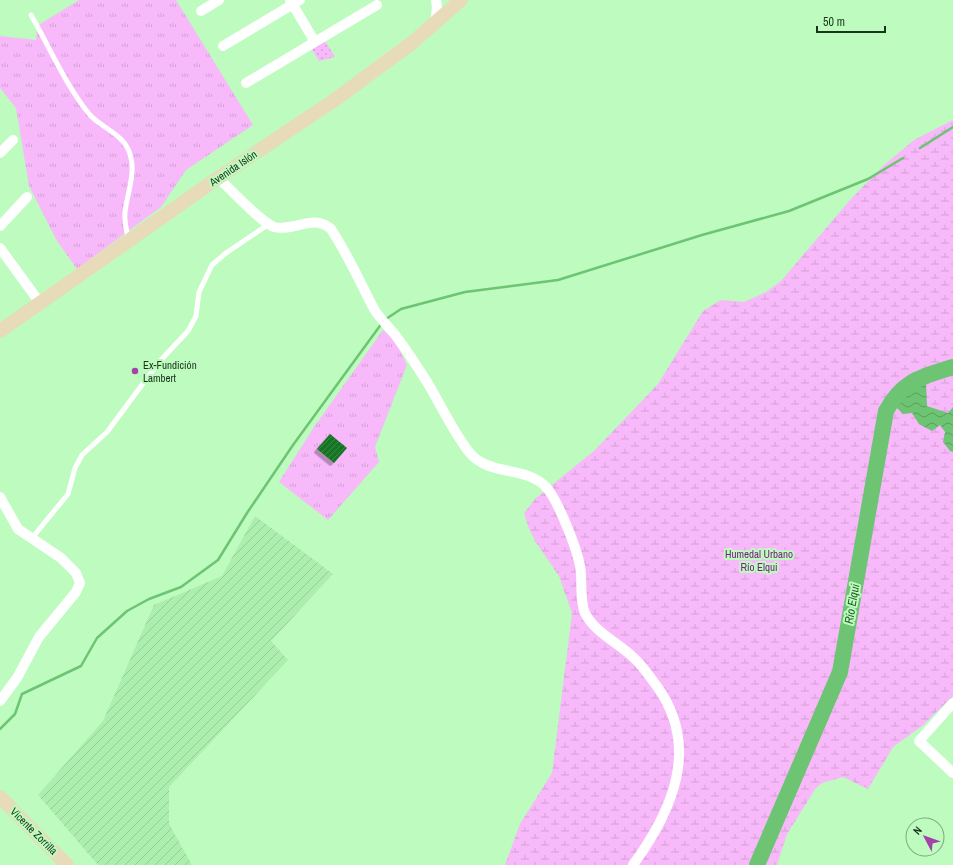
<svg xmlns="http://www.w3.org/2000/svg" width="953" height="865" viewBox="0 0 953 865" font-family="'Archivo Narrow',sans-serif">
  <defs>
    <pattern id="industrial-furrows" width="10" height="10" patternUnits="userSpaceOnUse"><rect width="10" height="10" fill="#abeead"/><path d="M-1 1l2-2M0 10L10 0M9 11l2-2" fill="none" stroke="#93cd94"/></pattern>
    <pattern id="grass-tufts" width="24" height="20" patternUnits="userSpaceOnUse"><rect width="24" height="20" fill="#f7b9fa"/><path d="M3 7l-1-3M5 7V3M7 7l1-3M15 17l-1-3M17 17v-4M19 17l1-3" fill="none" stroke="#d3a0d6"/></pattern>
    <pattern id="wetland-marsh" width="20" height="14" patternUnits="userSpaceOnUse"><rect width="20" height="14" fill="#f7b9fa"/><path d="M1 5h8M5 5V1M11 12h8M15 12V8" fill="none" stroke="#d3a0d6"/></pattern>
    <pattern id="park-dots" width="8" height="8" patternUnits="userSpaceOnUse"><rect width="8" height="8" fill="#f7b9fa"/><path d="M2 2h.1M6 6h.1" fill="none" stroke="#d3a0d6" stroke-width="1.8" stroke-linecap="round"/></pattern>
    <pattern id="water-waves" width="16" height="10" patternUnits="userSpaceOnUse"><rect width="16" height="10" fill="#6dc472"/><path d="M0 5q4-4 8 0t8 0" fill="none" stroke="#59a05d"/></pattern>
    <pattern id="building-hatch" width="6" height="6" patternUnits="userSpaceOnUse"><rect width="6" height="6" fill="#147424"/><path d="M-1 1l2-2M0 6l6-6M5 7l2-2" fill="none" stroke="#3e884a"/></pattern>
    <filter id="shadow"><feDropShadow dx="-3.5" dy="3.5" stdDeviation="0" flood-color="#0004"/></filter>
  </defs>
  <rect width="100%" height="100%" fill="#bdfcbe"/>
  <!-- industrial -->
  <path fill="url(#industrial-furrows)" d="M 255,516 L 333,574 L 271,641 L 288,660 L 169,787 L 169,824 L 192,865 L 98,865 L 38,795 L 103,721 L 154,605 L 222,576 Z"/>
  <!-- grass -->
  <g fill="url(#grass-tufts)">
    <path d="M 79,0 L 176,0 L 253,125 L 186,170 L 161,207 L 77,269 L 57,241 L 29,186 L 16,108 L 0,88 L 0,36 L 36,40 L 37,26 Z"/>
    <path d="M 383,330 L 394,339 L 407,365 L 375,447 L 379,462 L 328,520 L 279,482 L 314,427 Z"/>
  </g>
  <!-- wetland -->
  <path fill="url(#wetland-marsh)" d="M 953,120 L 953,696 L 922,726 L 893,747 L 868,789 L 843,777 L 822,783 L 816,788 L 787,834 L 777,865 L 505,865 L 520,824 L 552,773 L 572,613 L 559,576 L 535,541 L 528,526 L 524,513 L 536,498 L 595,450 L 658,384 L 703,311 L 721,300 L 744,302 L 766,292 L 781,281 L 850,200 L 883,166 L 914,140 Z"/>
  <!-- park -->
  <path fill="url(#park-dots)" d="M 325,41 L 335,57 L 319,61 L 311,48 Z"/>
  <!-- water -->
  <path fill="url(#water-waves)" d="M 926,382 L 927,406 L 948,413 L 953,407 L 953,452 L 950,451 L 943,442 L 945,432 L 940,425 L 932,431 L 919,424 L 912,413 L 903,414 L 892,403 L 912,390 L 916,384 Z"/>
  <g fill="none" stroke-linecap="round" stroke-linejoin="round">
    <!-- stream -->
    <g stroke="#6dc472" stroke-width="2.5">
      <path d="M 920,148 L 953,127"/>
      <path d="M 386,319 L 401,309 L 465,292 L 558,280 L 702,235 L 789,211 L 868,179 L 903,158"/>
      <path d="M 0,729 L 15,714 L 22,694 L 81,666 L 97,638 L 127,611 L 149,599 L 181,587 L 218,560 L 247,513 L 293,445 L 382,323"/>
    </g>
    <!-- river -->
    <path stroke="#6dc472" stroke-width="16" d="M 757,865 L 840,672 L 886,411 C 903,380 921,377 953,367"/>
  </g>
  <!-- building -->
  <path fill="url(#building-hatch)" filter="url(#shadow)" d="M 330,434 L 347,448 L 334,463 L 317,449 Z"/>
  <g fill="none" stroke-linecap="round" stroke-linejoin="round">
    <!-- lane -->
    <g stroke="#fff" stroke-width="5">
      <path d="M 31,15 C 50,48 66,86 90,115 C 104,130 127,135 131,158 C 135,175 127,195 125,212 C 124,221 127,231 128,240"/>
      <path d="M 32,538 L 68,494 L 75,468 L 82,455 L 107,432 L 159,362 L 188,331 L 196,316 L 199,292 L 212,265 L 226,253 L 269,224"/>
    </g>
    <!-- street -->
    <g stroke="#fff" stroke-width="10">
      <path d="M 290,0 L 315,42"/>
      <path d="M 201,11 L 219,0"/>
      <path d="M 435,23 L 437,8 L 436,0"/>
      <path d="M 223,46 L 300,0"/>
      <path d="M 246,83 L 377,5"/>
      <path d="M 0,153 L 13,140"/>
      <path d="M 218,178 C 231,189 260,222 274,227 C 294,232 314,213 331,229 C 348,255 360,282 374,309 C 380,319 389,327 396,336 C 407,351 417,366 427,382 C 441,405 452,430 469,452 C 489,477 525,465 546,487 C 558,500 577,549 580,566 C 583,581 579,599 585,613 C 595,633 619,643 634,658 C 643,666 649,676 656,685 C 701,746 673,810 633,865"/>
      <path d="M 0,226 L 27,197"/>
      <path d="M 0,248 L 40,303"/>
      <path d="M 0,497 L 18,529 L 61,558 L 76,573 L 80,583 L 76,592 L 39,637 L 17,678 L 0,701"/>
      <path d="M 953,703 L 919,741 L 953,773"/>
    </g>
    <!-- secondary -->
    <g stroke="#e7dbba" stroke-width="14">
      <path d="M 0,331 L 218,178 L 336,99 L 413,42 L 461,0"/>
      <path d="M 0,797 L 67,865"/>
    </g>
  </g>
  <!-- markers -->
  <circle fill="#a342a9" stroke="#bdfcbe" stroke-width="1.5" cx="135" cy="371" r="4"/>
  <g text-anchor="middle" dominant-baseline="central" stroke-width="4" stroke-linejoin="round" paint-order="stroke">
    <!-- street labels -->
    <g font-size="11" fill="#1a331b" stroke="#bdfcbe">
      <text transform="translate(233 168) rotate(-34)">Avenida Islón</text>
      <text transform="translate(34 831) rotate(45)">Vicente Zorrilla</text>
    </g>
    <!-- poi labels -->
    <g font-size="11" fill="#1a331b" stroke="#bdfcbe" text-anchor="start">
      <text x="143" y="365">Ex-Fundición<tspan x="143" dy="13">Lambert</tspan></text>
    </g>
    <!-- park labels -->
    <g font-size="11" fill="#7b1d82" stroke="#bdfcbe">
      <text x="759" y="554">Humedal Urbano<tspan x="759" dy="13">Río Elqui</tspan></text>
    </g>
    <!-- water labels -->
    <g font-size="12" font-style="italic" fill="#1e5924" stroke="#bdfcbe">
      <text transform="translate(852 604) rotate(-80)">Río Elqui</text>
    </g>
  </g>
  <!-- north arrow -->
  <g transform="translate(925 837) rotate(311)"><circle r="19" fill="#bdfcbe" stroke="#7cac7d"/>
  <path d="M0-3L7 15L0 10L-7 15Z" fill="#a342a9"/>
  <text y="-6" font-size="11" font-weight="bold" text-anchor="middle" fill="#1a331b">N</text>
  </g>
  <!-- scale -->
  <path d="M817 26v6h68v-6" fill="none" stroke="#1a331b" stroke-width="2"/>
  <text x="823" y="26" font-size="12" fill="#1a331b" stroke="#bdfcbe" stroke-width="3" paint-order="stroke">50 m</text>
</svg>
